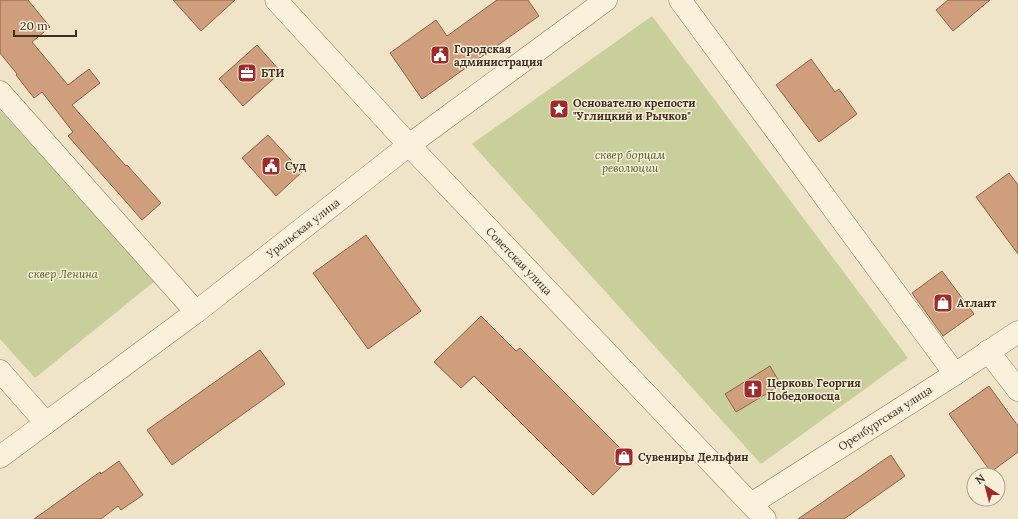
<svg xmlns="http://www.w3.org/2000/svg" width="1018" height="519" viewBox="0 0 1018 519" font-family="Lora,serif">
  <rect width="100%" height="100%" fill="#f0e4c8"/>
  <!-- green -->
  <g fill="#c9cf9b">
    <path d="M 652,16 L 908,358 L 761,464 L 472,144 Z"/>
    <path d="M 0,110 L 155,281 L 35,378 L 0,339 Z"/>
  </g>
  <!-- building -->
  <g fill="#cf9f7d" stroke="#8d5f41">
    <path d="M 0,0 L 28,0 L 50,27 L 32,42 L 68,85 L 89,69 L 100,83 L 72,105 L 126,166 L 127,165 L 161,203 L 142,220 L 68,136 L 73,132 L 42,92 L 34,98 L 16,75 L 17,74 L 0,53 Z"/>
    <path d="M 173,0 L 235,0 L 201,31 Z"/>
    <path d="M 497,0 L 528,0 L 539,16 L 422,99 L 390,53 L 436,20 L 447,36 Z"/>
    <path d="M 948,0 L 990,0 L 953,31 L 936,10 Z"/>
    <path d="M 257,45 L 281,72 L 243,106 L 219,79 Z"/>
    <path d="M 811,59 L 835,92 L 839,89 L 857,114 L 819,142 L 776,85 Z"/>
    <path d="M 268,135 L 302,172 L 276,196 L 242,158 Z"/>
    <path d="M 1009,173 L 1018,185 L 1018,254 L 976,197 Z"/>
    <path d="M 366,235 L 421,311 L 368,349 L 313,273 Z"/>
    <path d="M 942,271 L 974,314 L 943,336 L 912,293 Z"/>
    <path d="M 481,316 L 516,351 L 520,348 L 630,458 L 593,495 L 474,376 L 461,388 L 434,362 Z"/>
    <path d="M 260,350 L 285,384 L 172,465 L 147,430 Z"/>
    <path d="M 770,366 L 781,385 L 736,412 L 725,394 Z"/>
    <path d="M 989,386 L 1018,426 L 1018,452 L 991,472 L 949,414 Z"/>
    <path d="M 891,455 L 905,476 L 844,519 L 798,519 Z"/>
    <path d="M 119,461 L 143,495 L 121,510 L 118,506 L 101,519 L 34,519 L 100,472 L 101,474 Z"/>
  </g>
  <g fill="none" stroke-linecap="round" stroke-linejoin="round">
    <defs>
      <g id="minor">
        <path d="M 276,0 L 409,145 L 765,519"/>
        <path d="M 680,0 L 955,374"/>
        <path d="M 0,92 L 196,312"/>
        <path d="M 988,351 L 1018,390"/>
        <path d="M 0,371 L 46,423"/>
        <path d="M 0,457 L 196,312 L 409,145 L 606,0"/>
        <path d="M 751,504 L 955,374 L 1018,332"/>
      </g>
    </defs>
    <!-- minor casing -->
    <use href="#minor" stroke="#8d765c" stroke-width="23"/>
    <!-- minor -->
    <use href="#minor" stroke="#faf1dc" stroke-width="22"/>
  </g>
  <!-- icons -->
  <defs>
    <symbol id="civic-square" viewBox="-11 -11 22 22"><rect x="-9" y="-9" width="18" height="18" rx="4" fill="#9e2a2b" stroke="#f7eed8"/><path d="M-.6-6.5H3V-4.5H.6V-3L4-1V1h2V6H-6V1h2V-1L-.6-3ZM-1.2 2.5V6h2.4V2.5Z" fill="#fff"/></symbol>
    <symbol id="office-square" viewBox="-11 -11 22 22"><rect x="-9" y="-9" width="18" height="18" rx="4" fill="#9e2a2b" stroke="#f7eed8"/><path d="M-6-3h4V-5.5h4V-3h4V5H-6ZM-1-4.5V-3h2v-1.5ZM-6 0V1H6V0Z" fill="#fff"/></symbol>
    <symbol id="sight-square" viewBox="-11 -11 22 22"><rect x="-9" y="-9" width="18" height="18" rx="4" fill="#9e2a2b" stroke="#f7eed8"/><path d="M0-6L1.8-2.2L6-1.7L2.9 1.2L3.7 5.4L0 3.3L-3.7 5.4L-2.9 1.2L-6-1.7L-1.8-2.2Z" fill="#fff"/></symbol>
    <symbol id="shop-square" viewBox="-11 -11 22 22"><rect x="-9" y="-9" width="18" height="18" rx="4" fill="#9e2a2b" stroke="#f7eed8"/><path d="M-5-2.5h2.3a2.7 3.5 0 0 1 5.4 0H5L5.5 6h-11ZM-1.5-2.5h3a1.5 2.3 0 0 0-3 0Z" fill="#fff"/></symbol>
    <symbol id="church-square" viewBox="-11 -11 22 22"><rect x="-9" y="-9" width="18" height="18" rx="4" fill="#9e2a2b" stroke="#f7eed8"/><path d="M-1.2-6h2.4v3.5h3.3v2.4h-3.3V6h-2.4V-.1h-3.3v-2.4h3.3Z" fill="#fff"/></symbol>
  </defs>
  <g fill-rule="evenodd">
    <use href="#civic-square" x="429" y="44" width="22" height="22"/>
    <use href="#office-square" x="236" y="62" width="22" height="22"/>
    <use href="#sight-square" x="548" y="98" width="22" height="22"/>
    <use href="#civic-square" x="260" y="155" width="22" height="22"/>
    <use href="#shop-square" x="932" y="292" width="22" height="22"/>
    <use href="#church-square" x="742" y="378" width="22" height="22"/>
    <use href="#shop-square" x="613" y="446" width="22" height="22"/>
  </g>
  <g text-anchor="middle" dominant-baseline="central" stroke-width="3" stroke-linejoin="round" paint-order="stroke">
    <!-- poi labels -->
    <g font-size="11" font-weight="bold" fill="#3d2e20" stroke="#f7eed8" text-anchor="start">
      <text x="454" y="49">Городская<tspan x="454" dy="13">администрация</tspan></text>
      <text x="261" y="73">БТИ</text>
      <text x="573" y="103">Основателю крепости<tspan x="573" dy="13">"Углицкий и Рычков"</tspan></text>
      <text x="285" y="166">Суд</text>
      <text x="957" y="303">Атлант</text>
      <text x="767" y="383">Церковь Георгия<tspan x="767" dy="13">Победоносца</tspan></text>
      <text x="638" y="457">Сувениры Дельфин</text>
    </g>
    <!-- park labels -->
    <g font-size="11" font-style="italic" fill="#4d5a26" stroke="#f7eed8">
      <text x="630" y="155">сквер борцам<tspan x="630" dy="13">революции</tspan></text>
      <text x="63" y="274">сквер Ленина</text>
    </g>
    <!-- street labels -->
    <g font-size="11" fill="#3d2e20" stroke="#f7eed8">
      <text transform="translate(303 228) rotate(-38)">Уральская улица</text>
      <text transform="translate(519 261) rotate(46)">Советская улица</text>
      <text transform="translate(885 418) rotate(-33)">Оренбургская улица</text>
    </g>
  </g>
  <!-- north arrow -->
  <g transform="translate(986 487) rotate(324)"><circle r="19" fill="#f7eed8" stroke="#ada18e"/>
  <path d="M0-3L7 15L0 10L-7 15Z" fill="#9e2a2b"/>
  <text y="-6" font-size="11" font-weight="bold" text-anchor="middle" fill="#3d2e20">N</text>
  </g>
  <!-- scale -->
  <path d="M14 30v6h62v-6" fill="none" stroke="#3d2e20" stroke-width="2"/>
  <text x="20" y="30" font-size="12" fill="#3d2e20" stroke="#f7eed8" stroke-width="3" paint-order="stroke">20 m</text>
</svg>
